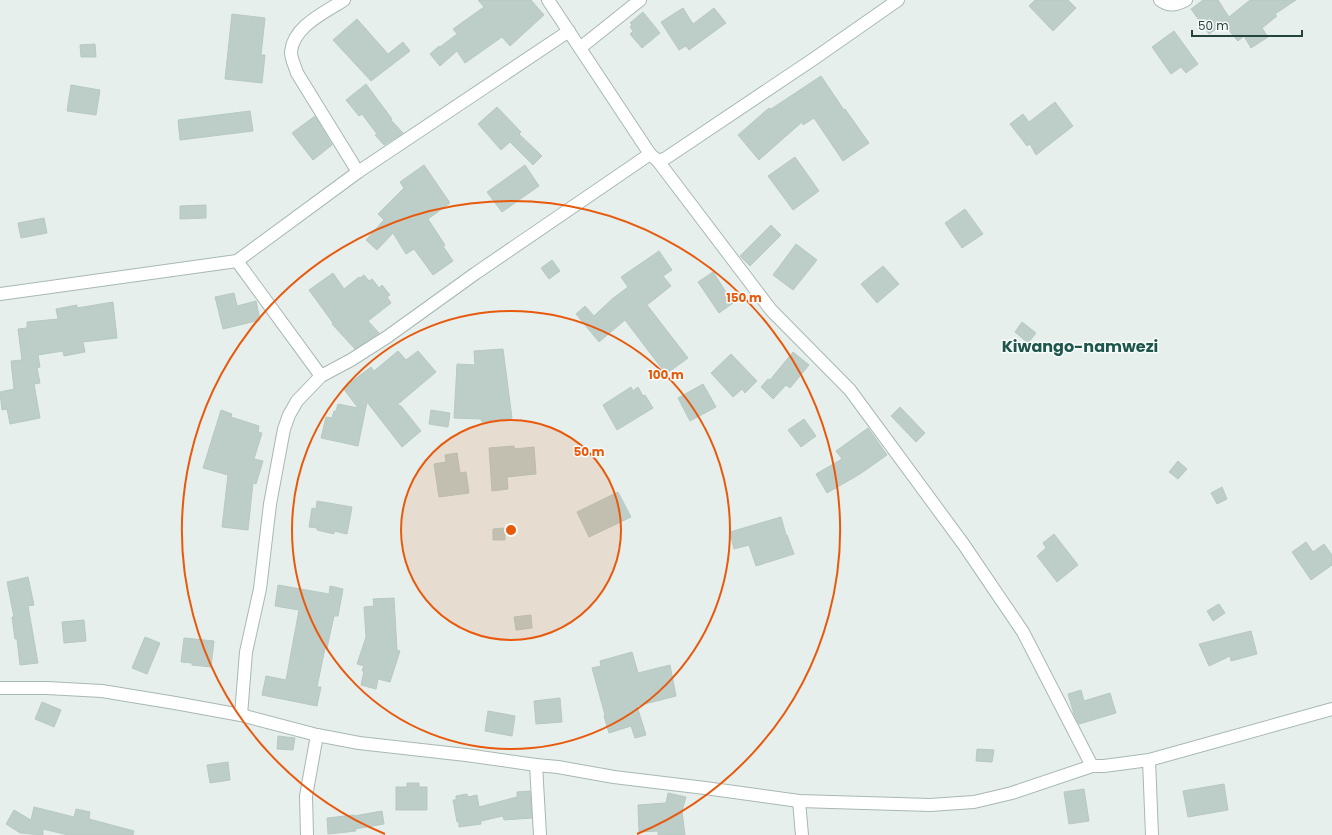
<svg xmlns="http://www.w3.org/2000/svg" width="1332" height="835" viewBox="0 0 1332 835" font-family="Poppins,sans-serif">
  <rect width="100%" height="100%" fill="#e6efec"/>
  <!-- building -->
  <g fill="#bdcdc8" stroke="#b7c9c4">
    <path d="M 478,0 L 531,0 L 544,15 L 510,46 L 502,37 L 465,63 L 457,51 L 440,66 L 430,54 L 439,46 L 440,47 L 457,34 L 453,29 L 484,7 Z"/>
    <path d="M 1035,0 L 1068,0 L 1076,8 L 1053,31 L 1029,6 Z"/>
    <path d="M 1203,0 L 1218,0 L 1229,17 L 1250,0 L 1296,0 L 1275,14 L 1277,16 L 1262,28 L 1268,37 L 1251,48 L 1244,36 L 1238,41 L 1223,24 L 1209,34 L 1191,9 Z"/>
    <path d="M 683,8 L 693,24 L 714,8 L 726,23 L 689,50 L 686,46 L 679,50 L 661,22 Z"/>
    <path d="M 643,12 L 660,33 L 642,48 L 630,34 L 633,31 L 630,27 L 632,25 L 630,23 Z"/>
    <path d="M 232,14 L 265,18 L 261,55 L 265,55 L 262,83 L 225,79 Z"/>
    <path d="M 357,19 L 388,54 L 403,42 L 410,51 L 371,81 L 333,40 Z"/>
    <path d="M 1174,31 L 1198,64 L 1186,73 L 1181,67 L 1171,74 L 1152,47 Z"/>
    <path d="M 95,44 L 96,57 L 81,57 L 80,45 Z"/>
    <path d="M 821,76 L 844,110 L 845,109 L 869,143 L 843,161 L 814,118 L 803,125 L 802,122 L 759,160 L 738,135 L 769,108 L 771,109 Z"/>
    <path d="M 366,84 L 392,119 L 391,120 L 403,133 L 384,145 L 375,135 L 377,134 L 362,114 L 359,116 L 346,100 Z"/>
    <path d="M 71,85 L 100,90 L 96,115 L 67,111 Z"/>
    <path d="M 1055,102 L 1073,126 L 1036,155 L 1030,144 L 1027,146 L 1010,124 L 1023,114 L 1029,122 Z"/>
    <path d="M 497,107 L 521,132 L 519,134 L 542,156 L 533,165 L 510,142 L 501,150 L 478,124 Z"/>
    <path d="M 250,111 L 253,131 L 180,140 L 178,120 Z"/>
    <path d="M 315,116 L 332,145 L 313,160 L 292,133 Z"/>
    <path d="M 795,157 L 819,191 L 793,210 L 768,176 Z"/>
    <path d="M 424,165 L 450,203 L 428,219 L 445,245 L 443,246 L 453,261 L 433,275 L 414,249 L 406,254 L 393,233 L 377,250 L 366,240 L 384,220 L 378,214 L 404,188 L 400,182 Z"/>
    <path d="M 525,165 L 539,186 L 502,212 L 487,192 Z"/>
    <path d="M 206,205 L 206,218 L 180,219 L 180,206 Z"/>
    <path d="M 965,209 L 983,234 L 962,248 L 945,223 Z"/>
    <path d="M 44,218 L 47,233 L 21,238 L 18,223 Z"/>
    <path d="M 771,225 L 781,235 L 750,266 L 740,256 Z"/>
    <path d="M 796,244 L 817,260 L 793,290 L 773,275 Z"/>
    <path d="M 659,251 L 672,270 L 663,276 L 671,286 L 647,305 L 688,358 L 666,374 L 625,320 L 599,342 L 576,314 L 585,306 L 594,316 L 612,299 L 628,287 L 621,277 Z"/>
    <path d="M 552,260 L 560,271 L 549,279 L 541,268 Z"/>
    <path d="M 883,266 L 899,284 L 877,303 L 861,284 Z"/>
    <path d="M 713,272 L 733,303 L 719,313 L 698,282 Z"/>
    <path d="M 333,273 L 344,289 L 359,277 L 360,278 L 364,275 L 369,281 L 372,279 L 379,288 L 382,285 L 390,295 L 387,297 L 391,303 L 368,321 L 379,333 L 355,349 L 332,324 L 333,323 L 309,290 Z"/>
    <path d="M 234,293 L 237,306 L 256,301 L 260,320 L 223,329 L 215,297 Z"/>
    <path d="M 113,302 L 117,338 L 83,342 L 85,352 L 64,356 L 63,351 L 38,355 L 40,367 L 37,368 L 40,383 L 34,384 L 40,418 L 10,424 L 7,409 L 2,410 L 0,392 L 14,389 L 11,361 L 22,360 L 18,329 L 27,328 L 27,322 L 58,319 L 56,309 L 77,305 L 77,308 Z"/>
    <path d="M 1022,322 L 1036,333 L 1028,343 L 1015,332 Z"/>
    <path d="M 503,349 L 512,418 L 482,422 L 481,419 L 454,418 L 457,364 L 475,365 L 474,351 Z"/>
    <path d="M 398,351 L 406,360 L 418,351 L 436,372 L 397,405 L 401,406 L 421,431 L 402,447 L 367,402 L 358,446 L 321,438 L 326,417 L 332,418 L 334,411 L 336,411 L 338,404 L 358,408 L 343,388 L 371,367 L 374,371 Z"/>
    <path d="M 793,352 L 809,365 L 790,388 L 786,385 L 773,399 L 761,387 L 768,379 L 770,380 Z"/>
    <path d="M 731,354 L 757,381 L 745,393 L 742,389 L 733,397 L 711,373 Z"/>
    <path d="M 703,384 L 716,407 L 690,421 L 678,398 Z"/>
    <path d="M 631,387 L 633,391 L 638,387 L 643,396 L 645,395 L 653,408 L 617,430 L 603,405 Z"/>
    <path d="M 900,407 L 925,433 L 916,442 L 891,416 Z"/>
    <path d="M 221,410 L 232,414 L 231,417 L 259,426 L 258,432 L 262,433 L 254,459 L 263,461 L 256,484 L 253,483 L 248,530 L 222,527 L 228,475 L 203,468 Z"/>
    <path d="M 431,410 L 450,413 L 448,427 L 429,424 Z"/>
    <path d="M 804,419 L 816,436 L 801,447 L 788,430 Z"/>
    <path d="M 868,428 L 887,455 L 860,474 L 827,493 L 816,474 L 842,459 L 836,451 Z"/>
    <path d="M 514,446 L 514,449 L 534,447 L 536,474 L 507,477 L 508,489 L 492,491 L 489,448 Z"/>
    <path d="M 457,453 L 460,473 L 466,472 L 469,493 L 439,497 L 434,464 L 446,462 L 445,455 Z"/>
    <path d="M 1178,461 L 1187,469 L 1178,479 L 1169,472 Z"/>
    <path d="M 1222,487 L 1227,499 L 1217,504 L 1211,493 Z"/>
    <path d="M 618,492 L 631,517 L 589,537 L 577,512 Z"/>
    <path d="M 317,501 L 352,507 L 347,534 L 334,531 L 334,534 L 317,530 L 317,528 L 309,527 L 312,508 L 316,509 Z"/>
    <path d="M 781,517 L 786,535 L 787,535 L 794,554 L 756,566 L 749,545 L 734,549 L 730,532 Z"/>
    <path d="M 505,528 L 505,540 L 493,540 L 493,529 Z"/>
    <path d="M 1054,534 L 1078,565 L 1057,582 L 1037,556 L 1046,548 L 1043,543 Z"/>
    <path d="M 1306,542 L 1313,552 L 1324,544 L 1332,555 L 1332,565 L 1311,580 L 1292,552 Z"/>
    <path d="M 28,577 L 34,605 L 28,606 L 38,663 L 20,665 L 17,639 L 15,639 L 12,617 L 14,617 L 7,582 Z"/>
    <path d="M 278,585 L 329,594 L 330,586 L 343,589 L 338,616 L 334,616 L 327,648 L 325,648 L 317,687 L 321,687 L 317,706 L 262,695 L 266,676 L 286,680 L 299,610 L 275,606 Z"/>
    <path d="M 394,598 L 397,650 L 400,651 L 390,682 L 378,679 L 376,689 L 361,685 L 364,671 L 362,671 L 364,666 L 357,664 L 366,637 L 364,607 L 374,606 L 373,599 Z"/>
    <path d="M 1219,604 L 1225,613 L 1213,621 L 1207,611 Z"/>
    <path d="M 531,615 L 532,628 L 516,630 L 514,617 Z"/>
    <path d="M 84,620 L 86,641 L 64,643 L 62,622 Z"/>
    <path d="M 1251,631 L 1257,654 L 1231,661 L 1230,656 L 1209,666 L 1199,644 Z"/>
    <path d="M 145,637 L 160,643 L 147,674 L 132,668 Z"/>
    <path d="M 184,638 L 214,641 L 211,667 L 192,665 L 192,663 L 181,662 Z"/>
    <path d="M 632,652 L 638,673 L 670,665 L 676,696 L 637,706 L 646,735 L 635,738 L 631,726 L 609,733 L 604,716 L 605,715 L 592,668 L 601,666 L 600,661 Z"/>
    <path d="M 1081,690 L 1084,701 L 1110,693 L 1116,713 L 1079,724 L 1074,714 L 1068,694 Z"/>
    <path d="M 560,698 L 562,722 L 536,724 L 534,701 Z"/>
    <path d="M 42,702 L 61,710 L 54,727 L 35,719 Z"/>
    <path d="M 488,711 L 515,716 L 512,736 L 485,731 Z"/>
    <path d="M 278,736 L 295,738 L 293,750 L 277,749 Z"/>
    <path d="M 977,749 L 994,750 L 992,762 L 976,761 Z"/>
    <path d="M 228,762 L 230,780 L 210,783 L 207,765 Z"/>
    <path d="M 407,783 L 419,783 L 419,787 L 427,787 L 427,810 L 396,810 L 396,787 L 407,787 Z"/>
    <path d="M 1224,784 L 1228,810 L 1188,817 L 1183,791 Z"/>
    <path d="M 1084,789 L 1089,821 L 1069,824 L 1064,792 Z"/>
    <path d="M 530,791 L 532,818 L 504,820 L 503,816 L 481,821 L 481,824 L 459,827 L 459,822 L 457,822 L 453,800 L 456,800 L 456,796 L 467,794 L 468,797 L 477,795 L 479,807 L 517,797 L 517,792 Z"/>
    <path d="M 668,793 L 686,797 L 682,811 L 685,835 L 658,835 L 658,831 L 639,832 L 638,805 L 666,803 Z"/>
    <path d="M 34,807 L 74,817 L 76,809 L 90,812 L 89,819 L 134,831 L 133,835 L 68,835 L 43,829 L 43,835 L 20,833 L 6,824 L 14,810 L 31,820 Z"/>
    <path d="M 382,811 L 384,824 L 355,829 L 356,831 L 328,834 L 327,818 L 354,815 L 354,816 Z"/>
  </g>
  <g fill="none" stroke-linecap="round" stroke-linejoin="round">
    <defs>
      <g id="minor">
        <path d="M 344,0 C 326,12 293,26 291,52 C 291,59 295,66 297,73 L 358,172"/>
        <path d="M 548,0 L 650,154 L 658,161 L 666,158 L 815,58 L 898,0"/>
        <path d="M 1160,0 C 1169,7 1177,5 1186,0"/>
        <path d="M 580,48 L 640,0"/>
        <path d="M 658,161 L 771,310 L 850,390 L 964,545 L 1023,632 L 1092,766"/>
        <path d="M 237,261 L 321,376"/>
        <path d="M 0,294 L 237,261 L 358,172 L 569,31"/>
        <path d="M 0,688 L 47,688 L 102,691 L 175,703 L 241,715 L 317,735 L 359,743 L 466,755 L 536,765 L 558,767 L 614,777 L 705,788 L 799,801 L 930,805 L 974,802 L 1012,793 L 1092,766 L 1104,766 L 1149,760 L 1332,709"/>
        <path d="M 241,715 L 246,652 L 260,589 L 270,504 L 284,429 L 289,415 L 297,401 L 321,376 L 351,360 L 387,337 L 476,273 L 650,154"/>
        <path d="M 1149,760 L 1152,835"/>
        <path d="M 536,765 L 540,835"/>
        <path d="M 799,801 L 802,835"/>
        <path d="M 307,835 L 306,796 L 317,735"/>
      </g>
    </defs>
    <!-- minor casing -->
    <use href="#minor" stroke="#a8b8b4" stroke-width="14"/>
    <!-- minor -->
    <use href="#minor" stroke="#fff" stroke-width="12"/>
  </g>
  <!-- distance rings -->
  <circle cx="511" cy="530" r="110" fill="#e8590c" fill-opacity=".12"/>
  <g fill="none" stroke="#e8590c" stroke-width="2">
    <circle cx="511" cy="530" r="110"/>
    <circle cx="511" cy="530" r="219"/>
    <path d="M385 834A329 329 0 1 1 637 834"/>
  </g>
  <g text-anchor="middle" dominant-baseline="central" stroke-width="3" stroke-linejoin="round" paint-order="stroke">
    <!-- quarter labels -->
    <g font-size="16" font-weight="bold" fill="#1e564e" stroke="#f7fbf9">
      <text x="1080" y="346">Kiwango-namwezi</text>
    </g>
  </g>
  <circle cx="511" cy="530" r="6" fill="#e8590c" stroke="#f7fbf9" stroke-width="2"/>
  <g font-size="12" text-anchor="middle" font-weight="bold" fill="#e8590c" stroke="#f7fbf9" stroke-width="3" stroke-linejoin="round" paint-order="stroke">
    <text x="744" y="302">150 m</text>
    <text x="666" y="379">100 m</text>
    <text x="589" y="456">50 m</text>
  </g>
  <!-- scale -->
  <path d="M1192 30v6h110v-6" fill="none" stroke="#23433d" stroke-width="2"/>
  <text x="1198" y="30" font-size="12" fill="#23433d" stroke="#f7fbf9" stroke-width="3" paint-order="stroke">50 m</text>
</svg>
